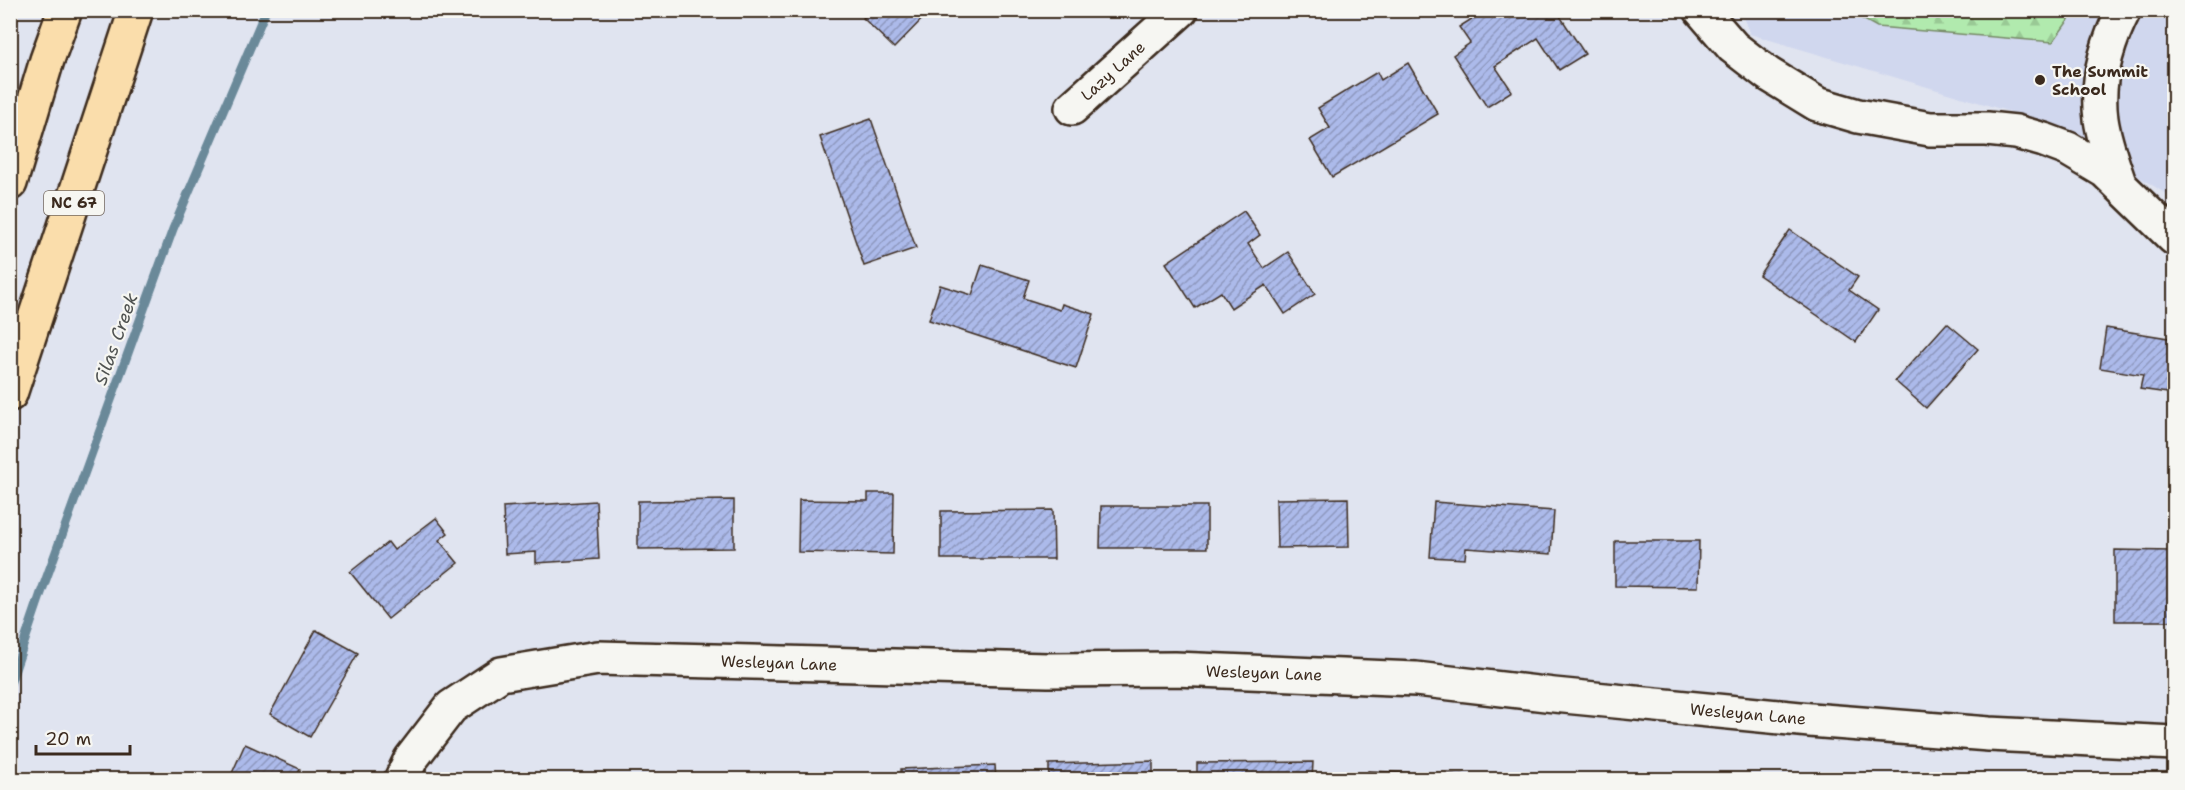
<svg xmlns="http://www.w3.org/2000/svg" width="2185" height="790" viewBox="0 0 2185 790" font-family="'Shantell Sans',sans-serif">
  <defs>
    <pattern id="forest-firs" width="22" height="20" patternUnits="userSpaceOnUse" patternTransform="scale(1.5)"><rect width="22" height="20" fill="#b1eaae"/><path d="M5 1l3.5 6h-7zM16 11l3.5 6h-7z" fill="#99c995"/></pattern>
    <pattern id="building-hatch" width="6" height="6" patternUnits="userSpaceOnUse" patternTransform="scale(1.5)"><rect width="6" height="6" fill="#acbaea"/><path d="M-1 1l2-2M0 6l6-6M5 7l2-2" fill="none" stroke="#8d97bd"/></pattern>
  </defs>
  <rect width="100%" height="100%" fill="#e0e4f0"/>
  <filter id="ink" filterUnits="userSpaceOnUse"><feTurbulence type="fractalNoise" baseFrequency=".0167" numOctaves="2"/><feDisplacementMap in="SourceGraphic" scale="12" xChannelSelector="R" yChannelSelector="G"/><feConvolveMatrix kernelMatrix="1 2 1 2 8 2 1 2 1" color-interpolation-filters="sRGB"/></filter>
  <g filter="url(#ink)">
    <!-- built -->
    <path fill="#d0d7ee" d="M 1741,11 L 2174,11 L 2174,199 L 2061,127 L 1750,34 Z"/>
    <!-- forest -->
    <path fill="url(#forest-firs)" stroke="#768a66" stroke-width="1.5" d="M 1848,11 L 2075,10 L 2075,11 L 2053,42 L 1877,27 Z"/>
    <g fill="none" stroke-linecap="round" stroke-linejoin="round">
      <!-- stream -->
      <path stroke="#6a8999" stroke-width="9" d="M 10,684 L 41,593 L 173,229 L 266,10"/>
    </g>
    <!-- building -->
    <g fill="url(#building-hatch)" stroke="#3b2a1e" stroke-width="1.5">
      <path d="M 871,10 L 931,10 L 894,48 L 863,18 Z"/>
      <path d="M 1486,10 L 1556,10 L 1585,54 L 1559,70 L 1538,38 L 1495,66 L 1512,91 L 1487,107 L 1453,55 L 1470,43 L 1459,27 Z"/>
      <path d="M 1408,63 L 1438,114 L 1332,177 L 1310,140 L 1330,128 L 1318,108 L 1377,72 L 1381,80 Z"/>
      <path d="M 871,119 L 916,248 L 864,266 L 820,137 Z"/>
      <path d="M 1244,211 L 1260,235 L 1248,244 L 1264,268 L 1288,252 L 1315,294 L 1285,314 L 1266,285 L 1231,308 L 1221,292 L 1195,308 L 1166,263 Z"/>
      <path d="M 1790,230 L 1858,277 L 1849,290 L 1878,310 L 1856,342 L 1759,275 Z"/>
      <path d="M 982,265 L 1029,280 L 1023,298 L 1060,310 L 1062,304 L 1094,314 L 1076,368 L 929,320 L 940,285 L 972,295 Z"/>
      <path d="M 1947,323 L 1978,349 L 1926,408 L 1895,381 Z"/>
      <path d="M 2106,328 L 2174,339 L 2174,394 L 2140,389 L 2143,375 L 2100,368 Z"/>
      <path d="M 868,493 L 894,493 L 893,554 L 798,552 L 799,500 L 868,501 Z"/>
      <path d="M 1348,498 L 1349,547 L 1277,548 L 1276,499 Z"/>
      <path d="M 734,500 L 734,548 L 638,549 L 638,501 Z"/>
      <path d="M 596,501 L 599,559 L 536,563 L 536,552 L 505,554 L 503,507 Z"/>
      <path d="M 1434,502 L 1554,511 L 1551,554 L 1466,548 L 1465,559 L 1430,557 Z"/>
      <path d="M 1101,506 L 1207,506 L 1207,548 L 1100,548 Z"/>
      <path d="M 1053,510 L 1054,559 L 941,559 L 941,511 Z"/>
      <path d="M 436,518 L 448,533 L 439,540 L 458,563 L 388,619 L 350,572 L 388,542 L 394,550 Z"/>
      <path d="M 1615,541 L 1699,541 L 1698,587 L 1615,586 Z"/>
      <path d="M 2115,550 L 2171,551 L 2171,575 L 2174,575 L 2174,621 L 2115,621 Z"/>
      <path d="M 316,630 L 358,653 L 310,737 L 270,714 Z"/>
      <path d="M 245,744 L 300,769 L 295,780 L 229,780 Z"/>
      <path d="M 1153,761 L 1153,780 L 1049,780 L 1049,764 Z"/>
      <path d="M 1313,762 L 1312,780 L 1197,780 L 1197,763 Z"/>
      <path d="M 995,765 L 996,780 L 901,780 L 901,769 Z"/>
      <path d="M 1368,771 L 1463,775 L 1463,780 L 1368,780 Z"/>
    </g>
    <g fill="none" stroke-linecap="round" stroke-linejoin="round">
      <defs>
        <g id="minor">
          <path d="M 1701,10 L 1733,47 L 1768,74 L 1817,104 L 1858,116 L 1930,129 L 1987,129 L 2016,132 L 2044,140 L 2068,149 L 2105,171 L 2174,238"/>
          <path d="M 1072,108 L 1181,10"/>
          <path d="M 2119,183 C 2112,162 2104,141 2101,119 C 2096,82 2107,43 2124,10"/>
          <path d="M 401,780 L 411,759 L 451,707 L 501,674 L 598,658 L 1048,670 L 1175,669 L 1416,679 L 1554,695 L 1810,720 L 1989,734 L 2174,743"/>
        </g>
        <g id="primary">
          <path d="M 10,183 L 47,60 L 65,10"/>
          <path d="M 10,394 L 136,10"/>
        </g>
      </defs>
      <!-- minor casing -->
      <use href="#minor" stroke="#3b2a1e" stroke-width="38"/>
      <!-- primary casing -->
      <use href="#primary" stroke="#3b2a1e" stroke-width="38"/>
      <!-- minor -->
      <use href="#minor" stroke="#f6f6f2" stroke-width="33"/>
      <!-- primary -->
      <use href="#primary" stroke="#faddab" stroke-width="33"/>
    </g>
  </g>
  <!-- markers -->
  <circle fill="#3b2a1e" stroke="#f6f6f2" stroke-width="2" cx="2040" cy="80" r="6"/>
  <g text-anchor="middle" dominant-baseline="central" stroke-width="4.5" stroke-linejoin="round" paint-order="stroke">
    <!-- shield labels -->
    <rect fill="#f6f6f2" stroke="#73675e" stroke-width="1.5" x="44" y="191" width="60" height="24" rx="4.5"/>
    <g font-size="15" font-weight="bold" fill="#3b2a1e">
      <text x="74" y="203">NC 67</text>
    </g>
    <!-- street labels -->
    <g font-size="16" fill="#3b2a1e" stroke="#f6f6f2">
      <text transform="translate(1113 71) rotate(-42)">Lazy Lane</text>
      <text transform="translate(779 663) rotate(2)">Wesleyan Lane</text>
      <text transform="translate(1264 673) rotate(2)">Wesleyan Lane</text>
      <text transform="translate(1748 714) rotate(5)">Wesleyan Lane</text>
    </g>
    <!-- poi labels -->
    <g font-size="16" font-weight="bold" fill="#3b2a1e" stroke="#f6f6f2" text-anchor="start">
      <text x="2052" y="71">The Summit<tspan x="2052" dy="18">School</tspan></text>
    </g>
    <!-- water labels -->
    <g font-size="18" font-style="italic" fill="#4f5251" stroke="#f6f6f2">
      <text transform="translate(116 339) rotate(-70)">Silas Creek</text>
    </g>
  </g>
  <!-- margin -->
  <rect width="2185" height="790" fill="none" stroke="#f6f6f2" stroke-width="36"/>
  <rect x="18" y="18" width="2149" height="754" fill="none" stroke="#3b2a1e" stroke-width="2" filter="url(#ink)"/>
  <!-- scale -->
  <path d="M36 745v9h94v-9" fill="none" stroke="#3b2a1e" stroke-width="3"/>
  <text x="45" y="745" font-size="18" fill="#3b2a1e" stroke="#f6f6f2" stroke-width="4.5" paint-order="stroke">20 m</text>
</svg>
